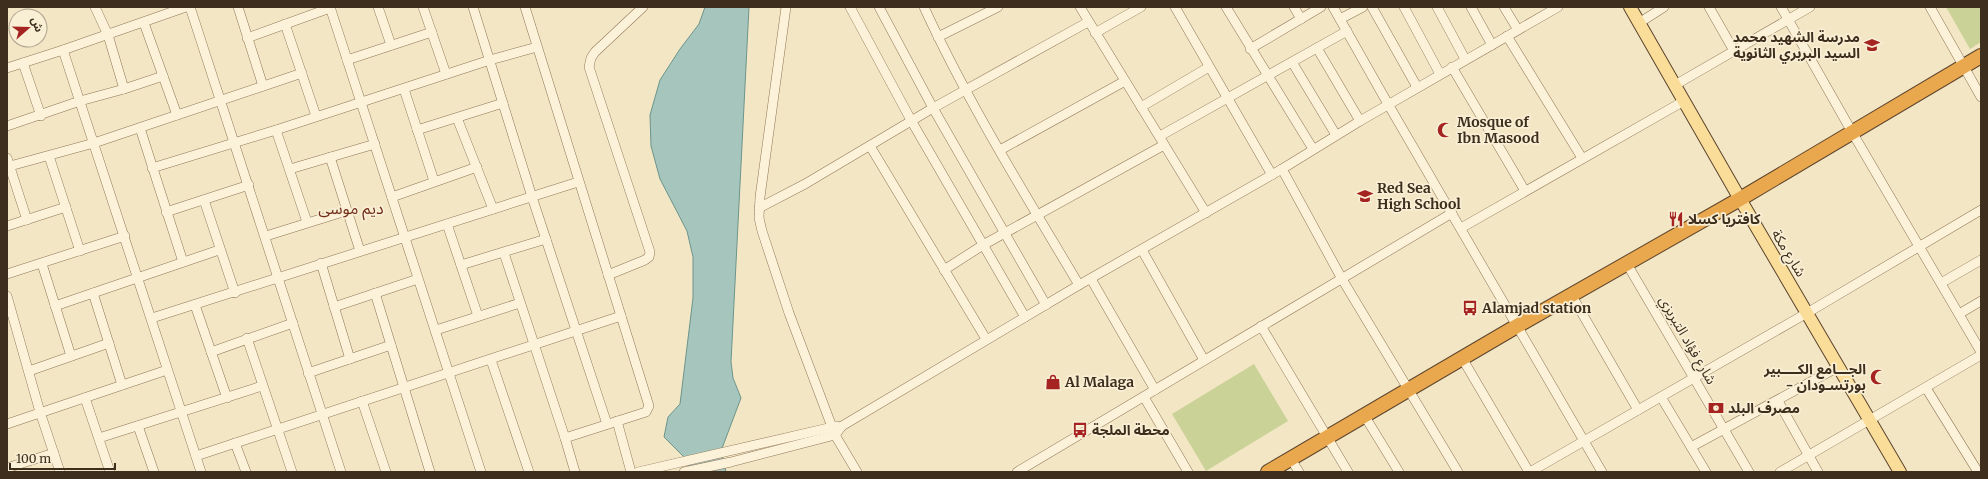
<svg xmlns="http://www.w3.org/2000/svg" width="1988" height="479" viewBox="0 0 1988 479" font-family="Merriweather,'Noto Sans Arabic',serif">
  <rect width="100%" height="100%" fill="#f3e6c4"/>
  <!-- green -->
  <g fill="#cad297">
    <path d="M 1946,7 L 1981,7 L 1981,42 L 1970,49 Z"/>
    <path d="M 1254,364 L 1288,421 L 1206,471 L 1172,414 Z"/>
  </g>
  <!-- water -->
  <path fill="#a6c5bd" stroke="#6c958c" d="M 705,7 L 749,7 L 731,362 L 733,378 L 741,398 L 721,451 L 726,472 L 690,472 L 687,460 L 664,437 L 668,417 L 680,404 L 693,298 L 693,257 L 687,231 L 660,179 L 651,146 L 650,115 L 660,80 L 680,49 L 699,24 Z"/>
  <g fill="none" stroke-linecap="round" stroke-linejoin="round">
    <defs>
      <g id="minor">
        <path d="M 95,7 L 108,35 L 124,89"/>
        <path d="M 190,7 L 341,472"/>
        <path d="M 238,7 L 263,86"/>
        <path d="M 330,7 L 481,472"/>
        <path d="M 378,7 L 391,45"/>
        <path d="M 423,7 L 446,74"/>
        <path d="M 473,7 L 532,197 L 607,424"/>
        <path d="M 525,7 L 649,406 L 646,412 L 565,438 L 575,472"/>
        <path d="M 786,7 L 760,197 L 759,218 L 762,231 L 789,313 L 835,435 L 857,472"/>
        <path d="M 850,7 L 912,122 L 1025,317"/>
        <path d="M 879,7 L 933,108 L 1046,305"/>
        <path d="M 924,7 C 968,103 1025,194 1079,285"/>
        <path d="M 1080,7 L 1206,213"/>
        <path d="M 1175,7 L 1272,175"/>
        <path d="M 1226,7 L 1313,149"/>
        <path d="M 1294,7 L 1301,19"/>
        <path d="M 1333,7 L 1388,104 L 1602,472"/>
        <path d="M 1372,7 L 1417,87"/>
        <path d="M 1404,7 L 1440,74"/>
        <path d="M 1437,7 L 1465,59"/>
        <path d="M 1471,7 L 1492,45"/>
        <path d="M 1504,7 L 1518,30"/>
        <path d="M 1709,7 L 1734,51"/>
        <path d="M 1781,7 L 1852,132 L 1981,352"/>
        <path d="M 1930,7 L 1981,97"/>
        <path d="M 1340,19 L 1363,7"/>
        <path d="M 144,23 L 177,115"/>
        <path d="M 1639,23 L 1664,7"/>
        <path d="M 285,24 L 316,116"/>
        <path d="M 1095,33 L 1141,7"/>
        <path d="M 1507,36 L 1582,158"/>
        <path d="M 938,37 L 998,7"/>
        <path d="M 247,38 L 330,8"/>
        <path d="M 1317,48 L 1360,121"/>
        <path d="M 1250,49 L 1321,7"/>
        <path d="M 63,50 L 201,472"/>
        <path d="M 347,60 L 432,32"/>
        <path d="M 1292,62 L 1336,135"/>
        <path d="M 23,63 L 41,116"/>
        <path d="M 1452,67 L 1525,191"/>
        <path d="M 7,68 L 63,50 L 186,7"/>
        <path d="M 1675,85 L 1810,7"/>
        <path d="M 404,89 L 434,181"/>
        <path d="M 1141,107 L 1209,67"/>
        <path d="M 457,118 L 493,209"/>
        <path d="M 7,126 L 80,101 L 124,89 L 163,76"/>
        <path d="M 140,128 L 183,262"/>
        <path d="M 276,130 L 307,222"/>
        <path d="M 417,130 L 503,103"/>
        <path d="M 1160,136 L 1347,31"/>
        <path d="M 870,146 L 986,339"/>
        <path d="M 1000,150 L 1125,81"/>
        <path d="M 49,156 L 80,251"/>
        <path d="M 330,157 L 360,251"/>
        <path d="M 7,158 L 27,220"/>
        <path d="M 10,166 L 94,143 L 302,73"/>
        <path d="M 152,168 L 276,130 L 490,60 L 537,47"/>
        <path d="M 290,169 L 375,144"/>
        <path d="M 1282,169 L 1342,279 L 1458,472"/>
        <path d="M 392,197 L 477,167"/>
        <path d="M 204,200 L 235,293"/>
        <path d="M 759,208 L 805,184 L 933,108 L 1088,22"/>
        <path d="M 166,212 L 249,185"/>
        <path d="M 447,224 L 478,316"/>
        <path d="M 7,226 L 66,207"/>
        <path d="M 1461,228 L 1684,101"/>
        <path d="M 266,236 L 346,211"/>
        <path d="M 1142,250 L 1204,360"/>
        <path d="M 504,253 L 565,438"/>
        <path d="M 321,263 L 350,359"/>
        <path d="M 42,264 L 71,356"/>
        <path d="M 1627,264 L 1749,472"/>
        <path d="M 461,265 L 546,239"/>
        <path d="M 944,270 L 983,245 L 1164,145"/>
        <path d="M 7,274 L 125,236"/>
        <path d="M 608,275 L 645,260 L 649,257 L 650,252 L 589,67 L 591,58 L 595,52 L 643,7"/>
        <path d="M 1091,279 L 1155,390"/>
        <path d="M 1941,283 L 1981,260"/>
        <path d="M 93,293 L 122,385"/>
        <path d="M 375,293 L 430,472"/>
        <path d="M 7,296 L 40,412 L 60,472"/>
        <path d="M 1572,296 L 1638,410"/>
        <path d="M 195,305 L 227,398"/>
        <path d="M 55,306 L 219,250"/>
        <path d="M 334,307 L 418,279"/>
        <path d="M 1959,314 L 1981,301"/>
        <path d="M 152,318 L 578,182"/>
        <path d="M 1261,326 L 1348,472"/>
        <path d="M 436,330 L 520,303"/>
        <path d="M 247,338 L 292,472"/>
        <path d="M 211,352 L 293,323"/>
        <path d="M 1462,358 L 1529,472"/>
        <path d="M 491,360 L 529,472"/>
        <path d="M 29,371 L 109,343"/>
        <path d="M 308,373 L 391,345"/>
        <path d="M 1926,388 L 1978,472"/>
        <path d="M 1144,397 L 1188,472"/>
        <path d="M 1661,397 L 1706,472"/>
        <path d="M 85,398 L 110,472"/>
        <path d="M 362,401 L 386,472"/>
        <path d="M 1778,401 L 1818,472"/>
        <path d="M 1364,415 L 1399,472"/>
        <path d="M 617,421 L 631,472"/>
        <path d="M 7,424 L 167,370"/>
        <path d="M 138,426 L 154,472"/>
        <path d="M 99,438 L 262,386"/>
        <path d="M 235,443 L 246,472"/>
        <path d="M 1691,447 L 1838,367"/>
        <path d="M 196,456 L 621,316"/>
        <path d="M 1291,459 L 1299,472"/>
        <path d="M 7,468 L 54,453"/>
        <path d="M 638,472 L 837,426"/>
        <path d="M 684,472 L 731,462 L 835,435 L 842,426 L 1079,285 L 1282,169 L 1360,121 L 1558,7"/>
        <path d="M 1017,472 L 1452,213"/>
        <path d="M 1530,472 L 1807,313 L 1981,210"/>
        <path d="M 1780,472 L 1981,355"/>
      </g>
      <path id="major" d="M 1630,7 L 1740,199 L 1900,472"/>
      <path id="highway" d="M 1268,472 L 1517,326 L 1740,199 L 1981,56"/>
    </defs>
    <!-- minor casing -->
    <use href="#minor" stroke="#907758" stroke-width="10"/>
    <!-- major casing -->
    <use href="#major" stroke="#5d442d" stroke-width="14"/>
    <!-- highway casing -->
    <use href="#highway" stroke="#5d442d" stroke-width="16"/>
    <!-- minor -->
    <use href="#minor" stroke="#fcf2d9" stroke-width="9"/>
    <!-- major -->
    <use href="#major" stroke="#f9dd99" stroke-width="12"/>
    <!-- highway -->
    <use href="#highway" stroke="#e9a84d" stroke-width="14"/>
  </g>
  <!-- icons -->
  <defs>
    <symbol id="school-bare" viewBox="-9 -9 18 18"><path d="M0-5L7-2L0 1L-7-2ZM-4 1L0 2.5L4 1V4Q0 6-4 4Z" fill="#a52422" stroke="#f9efd5" stroke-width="2.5" paint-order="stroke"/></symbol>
    <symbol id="mosque-bare" viewBox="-9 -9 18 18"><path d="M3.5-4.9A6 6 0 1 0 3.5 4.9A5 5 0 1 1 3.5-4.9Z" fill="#a52422" stroke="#f9efd5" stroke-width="2.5" paint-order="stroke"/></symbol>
    <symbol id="restaurant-bare" viewBox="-9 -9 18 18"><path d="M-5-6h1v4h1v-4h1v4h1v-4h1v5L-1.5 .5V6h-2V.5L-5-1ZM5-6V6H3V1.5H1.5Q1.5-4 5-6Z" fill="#a52422" stroke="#f9efd5" stroke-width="2.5" paint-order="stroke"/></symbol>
    <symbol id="bus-bare" viewBox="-9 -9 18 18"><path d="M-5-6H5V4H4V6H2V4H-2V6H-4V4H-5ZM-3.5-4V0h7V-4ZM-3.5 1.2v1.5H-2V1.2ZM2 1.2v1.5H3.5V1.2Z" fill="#a52422" stroke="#f9efd5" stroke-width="2.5" paint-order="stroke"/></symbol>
    <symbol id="shop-bare" viewBox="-9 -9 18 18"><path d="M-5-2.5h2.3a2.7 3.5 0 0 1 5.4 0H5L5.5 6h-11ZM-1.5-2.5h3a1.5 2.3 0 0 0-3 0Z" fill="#a52422" stroke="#f9efd5" stroke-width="2.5" paint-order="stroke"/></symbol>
    <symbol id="bank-bare" viewBox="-9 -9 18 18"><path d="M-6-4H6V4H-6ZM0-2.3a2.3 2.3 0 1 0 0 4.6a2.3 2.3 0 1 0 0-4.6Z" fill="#a52422" stroke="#f9efd5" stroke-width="2.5" paint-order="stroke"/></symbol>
  </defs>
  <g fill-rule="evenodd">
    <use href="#school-bare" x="1861" y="34" width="22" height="22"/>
    <use href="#mosque-bare" x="1434" y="119" width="22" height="22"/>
    <use href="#school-bare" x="1354" y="185" width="22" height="22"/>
    <use href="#restaurant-bare" x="1665" y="208" width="22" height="22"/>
    <use href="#bus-bare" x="1459" y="297" width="22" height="22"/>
    <use href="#mosque-bare" x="1867" y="366" width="22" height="22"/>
    <use href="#shop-bare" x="1042" y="371" width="22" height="22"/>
    <use href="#bank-bare" x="1705" y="397" width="22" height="22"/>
    <use href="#bus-bare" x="1069" y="419" width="22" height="22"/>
  </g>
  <g text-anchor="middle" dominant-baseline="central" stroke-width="3.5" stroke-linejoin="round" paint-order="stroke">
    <!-- poi labels -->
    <g font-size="14" font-weight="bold" fill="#3e2e1e" stroke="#f9efd5" text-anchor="start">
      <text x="1860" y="37" text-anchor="end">مدرسة الشهيد محمد<tspan x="1860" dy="16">السيد البربري الثانوية</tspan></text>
      <text x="1457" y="122">Mosque of<tspan x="1457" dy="16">Ibn Masood</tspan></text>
      <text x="1377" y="188">Red Sea<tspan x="1377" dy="16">High School</tspan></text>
      <text x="1688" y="219">كافتريا كسلا</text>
      <text x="1482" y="308">Alamjad station</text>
      <text x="1866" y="369" text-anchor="end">الجـــامع الكــــبير<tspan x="1866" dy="16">- بورتسـودان</tspan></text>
      <text x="1065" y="382">Al Malaga</text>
      <text x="1728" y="408">مصرف البلد</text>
      <text x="1092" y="430">محطة الملجة</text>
    </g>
    <!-- street labels -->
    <g font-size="14" fill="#3e2e1e" stroke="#f9efd5">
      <text transform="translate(1789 253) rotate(59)">شارع مكة</text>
      <text transform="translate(1688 340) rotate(60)">شارع فؤاد التبريزي</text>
    </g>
    <!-- quarter labels -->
    <g font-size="16" fill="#6f2c18" stroke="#f9efd5">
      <text x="351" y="208">ديم موسى</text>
    </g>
  </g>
  <!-- border -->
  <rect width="1988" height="479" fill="none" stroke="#3e2e1e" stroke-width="16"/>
  <!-- north arrow -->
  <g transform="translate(28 28) rotate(70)"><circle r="19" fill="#f9efd5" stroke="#aea28c"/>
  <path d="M0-3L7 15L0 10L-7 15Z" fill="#a52422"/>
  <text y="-6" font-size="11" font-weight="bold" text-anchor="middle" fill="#3e2e1e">ش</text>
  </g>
  <!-- scale -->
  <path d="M10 463v6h105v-6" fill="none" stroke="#3e2e1e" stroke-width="2"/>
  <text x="16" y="463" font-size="12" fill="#3e2e1e" stroke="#f9efd5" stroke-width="3" paint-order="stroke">100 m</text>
</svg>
